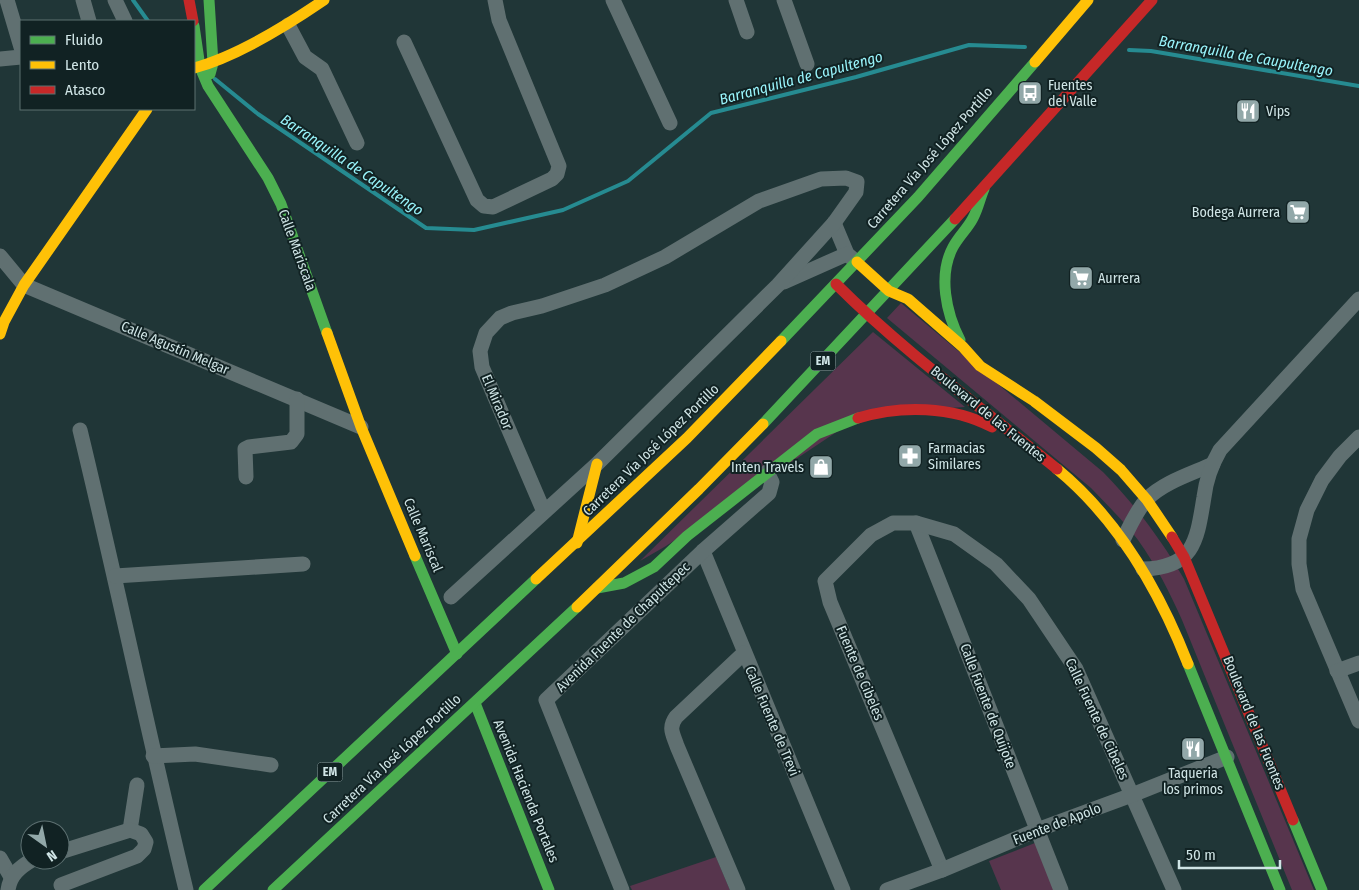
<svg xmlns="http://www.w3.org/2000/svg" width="1359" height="890" viewBox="0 0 1359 890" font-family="'Fira Sans Condensed',sans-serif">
  <rect width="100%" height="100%" fill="#203637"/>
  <!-- green -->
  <g fill="#57354d">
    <path d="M 901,303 L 1103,472 C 1135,505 1161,539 1184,579 L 1314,890 L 1292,890 L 1182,620 C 1170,593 1156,565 1138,540 C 1124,521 1107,505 1091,488 L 887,318 Z"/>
    <path d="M 873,332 L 965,407 L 865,413 L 666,546 L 640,561 Z"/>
    <path d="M 1035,843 L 1054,890 L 1001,890 L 989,861 Z"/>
    <path d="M 716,857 L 730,890 L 632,890 L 630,886 Z"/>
  </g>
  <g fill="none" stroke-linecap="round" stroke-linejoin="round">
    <!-- stream -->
    <g stroke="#268b91" stroke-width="4">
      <path d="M 133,0 L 148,21"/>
      <path d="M 1129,50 L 1151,51 L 1359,86"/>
      <path d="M 215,79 L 258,114 L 426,228 L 474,230 L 563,210 L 628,181 L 711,113 L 856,77 L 969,45 L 1025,47"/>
    </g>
    <!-- street -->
    <g stroke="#607071" stroke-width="15">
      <path d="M 7,0 L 21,47"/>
      <path d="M 83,0 L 89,21"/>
      <path d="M 115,0 L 125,21"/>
      <path d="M 613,0 L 670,123"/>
      <path d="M 736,0 L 747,32"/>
      <path d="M 784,0 L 807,64"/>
      <path d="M 288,25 L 305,57 L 322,69 L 357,143"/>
      <path d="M 404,42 L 477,200 L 484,206 L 493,207 L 552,179 L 557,174 L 559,166 L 499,20 L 495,0"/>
      <path d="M 0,59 L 21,57"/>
      <path d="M 834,223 L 847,254 L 854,260"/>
      <path d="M 0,256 L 24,285 L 361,427"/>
      <path d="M 784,282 L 847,254"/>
      <path d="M 80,430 C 117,583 149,737 186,890"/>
      <path d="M 1359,437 L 1340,456 L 1322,480 L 1307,510 L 1299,539 L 1299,564 L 1303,589 L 1359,721"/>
      <path d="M 246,477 L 245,449 L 249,447 L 291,442 L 297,434 L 297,399"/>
      <path d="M 916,523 L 1061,890"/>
      <path d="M 1123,540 C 1130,526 1136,511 1147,499 C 1164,482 1191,474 1213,464"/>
      <path d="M 703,551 L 843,890"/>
      <path d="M 1143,569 C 1195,568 1197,539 1204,497 C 1206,480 1212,464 1220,450 L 1359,299"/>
      <path d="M 115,576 L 303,564"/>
      <path d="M 451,597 L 597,464 L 778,285 L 834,223 L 856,192 L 857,182 L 846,178 L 821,179 L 759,201 L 665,257 L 605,285 L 542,306 L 512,313 L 500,318 L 486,333 L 480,351 L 482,367 L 544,512"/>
      <path d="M 1337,671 L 1359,663"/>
      <path d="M 153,756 L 195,754 L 271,765"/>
      <path d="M 130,830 L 137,785"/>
      <path d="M 60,852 L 130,830 L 141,834 L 146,842 L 144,849 L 137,856 L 61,885"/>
      <path d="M 0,858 L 11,877"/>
      <path d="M 942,870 L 830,602 L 825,581 L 871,535 L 893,523 L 916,523 L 954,534 L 996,564 L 1029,599 L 1076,669 L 1174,890"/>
      <path d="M 8,890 C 10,875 20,867 32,860"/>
      <path d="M 622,890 L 546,700 L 703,551 L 769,493 L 772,482 L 767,472"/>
      <path d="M 738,890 L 677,746 C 673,734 668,728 676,717 L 744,653"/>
      <path d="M 887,890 L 942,870 L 1037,830 L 1132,795 L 1227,757"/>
    </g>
    <!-- fast -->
    <g stroke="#4caf50" stroke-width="11">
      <path d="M 209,0 L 213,63 L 210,74"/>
      <path d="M 194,26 L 200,67 L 208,86 L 268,178 L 281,204 L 327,333"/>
      <path d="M 960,340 C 946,313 938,275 953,247 C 959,236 968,228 973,218 C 978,209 980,198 984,189"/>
      <path d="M 781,341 L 918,197 L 1035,62"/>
      <path d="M 763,424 L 955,219"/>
      <path d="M 415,556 L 457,654"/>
      <path d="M 597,588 L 624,583 L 654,567 L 687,536 L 817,434 L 858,418"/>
      <path d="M 1188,664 L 1280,890"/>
      <path d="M 475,703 L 549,890"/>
      <path d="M 1293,820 L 1322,890"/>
      <path d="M 204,890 L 536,579"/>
      <path d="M 273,890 L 577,607"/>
    </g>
    <!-- slow -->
    <g stroke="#ffc107" stroke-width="11">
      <path d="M 1035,62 L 1088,0"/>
      <path d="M 194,68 C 238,56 286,26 324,0"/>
      <path d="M 857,262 L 889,291 L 908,299 L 963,347 L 980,366 L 1034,401 L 1096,448 L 1121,470 L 1147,500 L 1172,537"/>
      <path d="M 327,333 L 361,427 L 415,556"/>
      <path d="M 0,334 L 4,322 L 24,285 L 147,109"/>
      <path d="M 1057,469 C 1119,520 1159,590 1188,664"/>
      <path d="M 577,543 L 597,464"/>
      <path d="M 536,579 L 687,438 L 781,341"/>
      <path d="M 577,607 L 699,489 L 763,424"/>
    </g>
    <!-- jam -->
    <g stroke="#c62828" stroke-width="11">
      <path d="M 189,0 L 193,21"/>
      <path d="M 955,219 L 1152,0"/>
      <path d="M 836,284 C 904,352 982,408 1057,469"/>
      <path d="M 858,418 C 901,405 952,406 992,427"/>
      <path d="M 1172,537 L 1184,557 L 1293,820"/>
    </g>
  </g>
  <!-- icons -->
  <defs>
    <symbol id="bus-square" viewBox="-11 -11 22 22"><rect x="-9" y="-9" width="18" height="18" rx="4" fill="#92a8a9" stroke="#112223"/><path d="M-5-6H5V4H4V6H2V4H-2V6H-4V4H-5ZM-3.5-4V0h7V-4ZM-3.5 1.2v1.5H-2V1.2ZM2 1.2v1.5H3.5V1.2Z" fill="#fff"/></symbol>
    <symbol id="restaurant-square" viewBox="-11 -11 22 22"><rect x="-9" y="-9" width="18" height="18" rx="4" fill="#92a8a9" stroke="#112223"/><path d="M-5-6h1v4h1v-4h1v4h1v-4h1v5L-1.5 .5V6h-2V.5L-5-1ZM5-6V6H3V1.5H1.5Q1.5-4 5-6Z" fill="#fff"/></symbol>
    <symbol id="supermarket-square" viewBox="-11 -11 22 22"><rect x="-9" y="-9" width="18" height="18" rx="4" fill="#92a8a9" stroke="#112223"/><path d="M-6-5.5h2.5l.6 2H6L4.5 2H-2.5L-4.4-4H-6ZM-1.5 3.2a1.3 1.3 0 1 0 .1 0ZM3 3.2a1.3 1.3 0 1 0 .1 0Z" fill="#fff"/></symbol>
    <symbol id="pharmacy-square" viewBox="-11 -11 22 22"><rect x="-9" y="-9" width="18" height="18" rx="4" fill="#92a8a9" stroke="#112223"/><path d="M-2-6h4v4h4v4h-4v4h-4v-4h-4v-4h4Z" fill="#fff"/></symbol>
    <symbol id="shop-square" viewBox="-11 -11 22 22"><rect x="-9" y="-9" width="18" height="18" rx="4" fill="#92a8a9" stroke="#112223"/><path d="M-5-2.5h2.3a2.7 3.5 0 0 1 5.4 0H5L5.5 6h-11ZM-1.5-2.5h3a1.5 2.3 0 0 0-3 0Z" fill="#fff"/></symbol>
  </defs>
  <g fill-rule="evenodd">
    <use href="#bus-square" x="1016" y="79" width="28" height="28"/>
    <use href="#restaurant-square" x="1234" y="97" width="28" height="28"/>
    <use href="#supermarket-square" x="1284" y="198" width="28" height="28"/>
    <use href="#supermarket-square" x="1067" y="264" width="28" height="28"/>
    <use href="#pharmacy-square" x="896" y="442" width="28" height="28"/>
    <use href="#shop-square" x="807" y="453" width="28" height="28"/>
    <use href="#restaurant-square" x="1179" y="735" width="28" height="28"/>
  </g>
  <g text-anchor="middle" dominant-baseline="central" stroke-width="4" stroke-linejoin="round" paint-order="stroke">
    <!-- shield labels -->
    <g fill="#112223" stroke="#97aaac" stroke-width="1">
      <rect x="810.5" y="351.5" width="25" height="19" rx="4"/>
      <rect x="317.5" y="762.5" width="25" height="19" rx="4"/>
    </g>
    <g font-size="12" font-weight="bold" fill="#d0e5e6">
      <text x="823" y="361">EM</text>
      <text x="330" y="772">EM</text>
    </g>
    <!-- poi labels -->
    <g font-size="14" fill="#d0e5e6" stroke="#112223" text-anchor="start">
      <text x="1048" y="85">Fuentes<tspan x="1048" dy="16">del Valle</tspan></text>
      <text x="1266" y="111">Vips</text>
      <text x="1280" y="212" text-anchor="end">Bodega Aurrera</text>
      <text x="1098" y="278">Aurrera</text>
      <text x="928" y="448">Farmacias<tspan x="928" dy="16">Similares</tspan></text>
      <text x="804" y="467" text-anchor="end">Inten Travels</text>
      <text x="1193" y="773" text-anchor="middle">Taqueria<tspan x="1193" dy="16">los primos</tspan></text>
    </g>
    <!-- street labels -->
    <g font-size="14" fill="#d0e5e6" stroke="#112223">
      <text transform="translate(930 158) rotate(-49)">Carretera Vía José López Portillo</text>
      <text transform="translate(297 250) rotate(70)">Calle Mariscala</text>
      <text transform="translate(175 348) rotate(23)">Calle Agustín Melgar</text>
      <text transform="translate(497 402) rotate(67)">El Mirador</text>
      <text transform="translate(988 414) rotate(39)">Boulevard de las Fuentes</text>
      <text transform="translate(651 450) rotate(-44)">Carretera Vía José López Portillo</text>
      <text transform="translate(423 535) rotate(67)">Calle Mariscal</text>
      <text transform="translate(623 627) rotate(-44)">Avenida Fuente de Chapultepec</text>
      <text transform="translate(860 673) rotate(67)">Fuente de Cibeles</text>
      <text transform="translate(988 706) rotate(69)">Calle Fuente de Quijote</text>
      <text transform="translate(1097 719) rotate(65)">Calle Fuente de Cibeles</text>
      <text transform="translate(772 721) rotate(67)">Calle Fuente de Trevi</text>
      <text transform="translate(1254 723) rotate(68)">Boulevard de las Fuentes</text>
      <text transform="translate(392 759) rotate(-43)">Carretera Vía José López Portillo</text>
      <text transform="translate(526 791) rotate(68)">Avenida Hacienda Portales</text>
      <text transform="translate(1057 824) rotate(-21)">Fuente de Apolo</text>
    </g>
    <!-- water labels -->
    <g font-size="15" font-style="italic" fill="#99f4fb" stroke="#112223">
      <text transform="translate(1246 56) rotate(10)">Barranquilla de Caupultengo</text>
      <text transform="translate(801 78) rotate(-15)">Barranquilla de Capultengo</text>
      <text transform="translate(352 165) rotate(34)">Barranquilla de Capultengo</text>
    </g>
  </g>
  <!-- legend -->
  <rect x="20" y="20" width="175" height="90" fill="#112223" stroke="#5d7071"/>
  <rect x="30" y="36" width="25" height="8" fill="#4caf50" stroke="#5d7071"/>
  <text x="65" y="45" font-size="15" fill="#d0e5e6">Fluido</text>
  <rect x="30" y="61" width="25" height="8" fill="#ffc107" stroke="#5d7071"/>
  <text x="65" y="70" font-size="15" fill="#d0e5e6">Lento</text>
  <rect x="30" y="86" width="25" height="8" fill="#c62828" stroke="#5d7071"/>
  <text x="65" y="95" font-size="15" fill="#d0e5e6">Atasco</text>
  <!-- north arrow -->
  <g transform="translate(45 845) rotate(147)"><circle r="24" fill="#112223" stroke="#5d7071"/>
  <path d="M0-4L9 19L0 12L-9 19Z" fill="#92a8a9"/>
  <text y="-8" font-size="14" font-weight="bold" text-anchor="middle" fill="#d0e5e6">N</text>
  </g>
  <!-- scale -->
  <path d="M1179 860v8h101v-8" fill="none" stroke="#d0e5e6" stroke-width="2.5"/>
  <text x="1186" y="860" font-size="15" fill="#d0e5e6" stroke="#112223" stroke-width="4" paint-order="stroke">50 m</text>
</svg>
